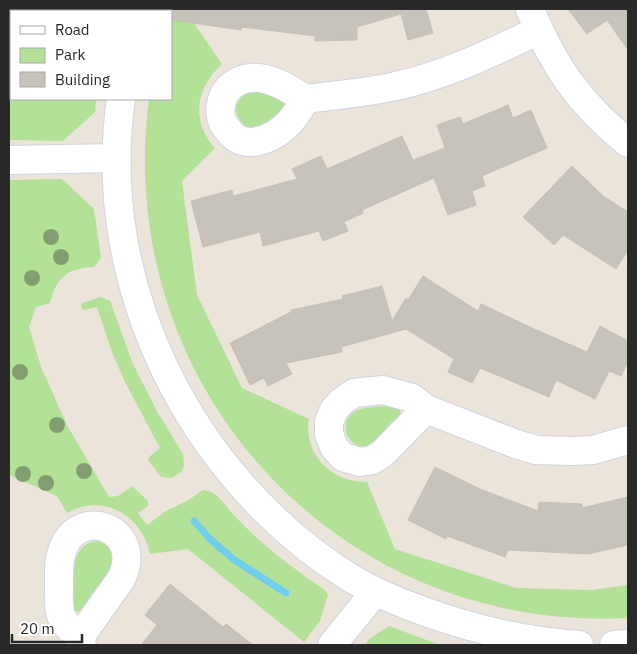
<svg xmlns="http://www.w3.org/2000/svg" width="637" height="654" viewBox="0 0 637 654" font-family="'IBM Plex Sans',sans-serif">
  <rect width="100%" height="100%" fill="#ebe4db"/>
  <!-- green -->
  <g fill="#b3e198">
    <path d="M 9,9 L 109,9 L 108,11 L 11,11 L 11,99 L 96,99 L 95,112 L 63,141 L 9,140 Z"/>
    <path d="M 161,9 L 196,9 L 194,23 L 222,64 C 196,88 190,120 215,148 L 182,181 L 197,295 L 242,388 L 309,419 C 303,455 333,483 367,482 L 395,549 L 516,588 L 592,590 L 628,585 L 628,618 C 338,633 112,387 149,99 L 171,99 L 171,11 L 160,11 Z"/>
    <path d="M 250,91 C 261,91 278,96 286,104 L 285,108 L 260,127 L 246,127 C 232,113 232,102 250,91 Z"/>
    <path d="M 62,179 L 94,209 L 101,258 L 94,267 C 67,268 57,277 50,303 L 36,307 L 29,327 L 41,367 L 68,427 L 109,497 L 118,496 L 132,486 L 148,501 L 148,506 L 138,513 L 147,525 L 166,511 L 187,501 L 203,490 C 216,490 224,504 232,513 C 258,542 290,566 322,588 L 328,594 L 320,621 L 304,642 L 188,549 L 150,554 C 143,516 102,492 67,513 L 57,496 L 9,475 L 9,180 Z"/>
    <path d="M 101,297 L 110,301 L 133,364 L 158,413 L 183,454 L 184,466 L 181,472 L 172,478 L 161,477 L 148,460 L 149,457 L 160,448 L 125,382 L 112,352 L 97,307 L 83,310 L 81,305 L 82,303 Z"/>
    <path d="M 388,406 L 397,407 L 400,411 L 400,415 C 395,419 390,423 386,428 C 381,434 378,442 370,445 C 351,453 335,424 354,412 C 363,406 377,407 388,406 Z"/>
    <path d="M 99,541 C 126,553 108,575 95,590 C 90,596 86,603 82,609 L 78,612 L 75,611 L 73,608 C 73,586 67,542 99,541 Z"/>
    <path d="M 389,626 L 440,645 L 365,645 L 369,639 Z"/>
  </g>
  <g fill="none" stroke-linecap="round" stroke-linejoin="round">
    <!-- stream -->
    <path stroke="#70ceec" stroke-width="7" d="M 194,521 L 210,539 L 233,559 L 286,593"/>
  </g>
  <!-- building -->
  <g fill="#c7c2ba" stroke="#c6c0b5">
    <path d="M 170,9 L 426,9 L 433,33 L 408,40 L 401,14 L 357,27 L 357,40 L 315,41 L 315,36 L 242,27 L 241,30 L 171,20 Z"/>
    <path d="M 568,9 L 628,9 L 628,50 L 607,20 L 587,34 Z"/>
    <path d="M 508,105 L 513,118 L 531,110 L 547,148 L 482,176 L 485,186 L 472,191 L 476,205 L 448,215 L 434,178 L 362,210 L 363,213 L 344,222 L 348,231 L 323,241 L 319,231 L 263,246 L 260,232 L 203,247 L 191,201 L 232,190 L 233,196 L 297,179 L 292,169 L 321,156 L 327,169 L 402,136 L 413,160 L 445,148 L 437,125 L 460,117 L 463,124 Z"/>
    <path d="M 572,166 L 603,196 L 628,212 L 628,250 L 616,269 L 563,235 L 554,245 L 523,217 Z"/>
    <path d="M 423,276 L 478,311 L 481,304 L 532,328 L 587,352 L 600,326 L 628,341 L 628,361 L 621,376 L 609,371 L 595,399 L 556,380 L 549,397 L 480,368 L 472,383 L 448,372 L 454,359 L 406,329 L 341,347 L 342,352 L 286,363 L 292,374 L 268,386 L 264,378 L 250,385 L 230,343 L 291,312 L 291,310 L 343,299 L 342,296 L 382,286 L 392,321 L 406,298 L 408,300 Z"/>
    <path d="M 435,467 L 480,489 L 538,511 L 539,502 L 582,504 L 582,508 L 628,497 L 628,545 L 588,554 L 508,550 L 505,557 L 447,536 L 446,539 L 408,520 Z"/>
    <path d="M 170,584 L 223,627 L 226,624 L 253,645 L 141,645 L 157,625 L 145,615 Z"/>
  </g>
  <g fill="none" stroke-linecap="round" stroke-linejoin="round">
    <defs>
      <g id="minor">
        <path d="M 530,9 C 554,67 579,103 628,143"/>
        <path d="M 134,11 L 134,9"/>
        <path d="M 121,99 C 94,285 191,478 349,577 C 368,589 387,597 407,605 C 463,627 519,641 579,645"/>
        <path d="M 305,99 C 295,119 281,136 258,141 C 251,143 243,142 236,138 C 229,132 223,126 221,117 C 219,107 222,95 229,88 C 252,66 283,84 305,99 C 335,95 367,93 396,86 C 447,75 493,52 539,30"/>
        <path d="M 9,160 L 116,158"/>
        <path d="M 426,409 L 382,454 L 372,460 L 360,462 L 343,457 L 334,447 L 329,434 L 329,422 L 334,410 L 341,402 L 354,393 L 383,390 L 412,398 L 426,409 L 516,444 L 536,450 L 573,451 L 593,450 L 628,440"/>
        <path d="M 80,637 C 59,622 58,613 59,588 C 59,574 58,559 64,546 C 83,505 145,531 121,579 L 80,637 L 82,645"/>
        <path d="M 332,645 L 375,592"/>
        <path d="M 614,645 L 628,644"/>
      </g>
    </defs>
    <!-- minor casing -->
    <use href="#minor" stroke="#d1d4e2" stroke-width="30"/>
    <!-- minor -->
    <use href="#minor" stroke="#fff" stroke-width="28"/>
  </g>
  <!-- trees -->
  <g fill="#829e71">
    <circle cx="51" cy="237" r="8"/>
    <circle cx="61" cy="257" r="8"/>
    <circle cx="32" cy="278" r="8"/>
    <circle cx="20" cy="372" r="8"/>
    <circle cx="57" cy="425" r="8"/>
    <circle cx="84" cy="471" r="8"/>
    <circle cx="23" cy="474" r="8"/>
    <circle cx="46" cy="483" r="8"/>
  </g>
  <!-- border -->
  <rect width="637" height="654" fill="none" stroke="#292929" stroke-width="20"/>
  <!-- legend -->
  <rect x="10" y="10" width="162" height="90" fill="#ffffff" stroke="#a9a9a9"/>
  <rect x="20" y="26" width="25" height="8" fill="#ffffff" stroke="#a9a9a9"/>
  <text x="55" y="35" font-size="15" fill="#292929">Road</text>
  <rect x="20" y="48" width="25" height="15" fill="#b3e198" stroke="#a9a9a9"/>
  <text x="55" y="60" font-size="15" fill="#292929">Park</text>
  <rect x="20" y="72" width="25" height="15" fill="#c7c2ba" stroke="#a9a9a9"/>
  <text x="55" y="85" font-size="15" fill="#292929">Building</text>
  <!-- scale -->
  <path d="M12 634v8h70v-8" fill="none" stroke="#292929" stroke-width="2.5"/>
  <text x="20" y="634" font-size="15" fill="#292929" stroke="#ffffff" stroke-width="4" paint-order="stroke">20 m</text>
</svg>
